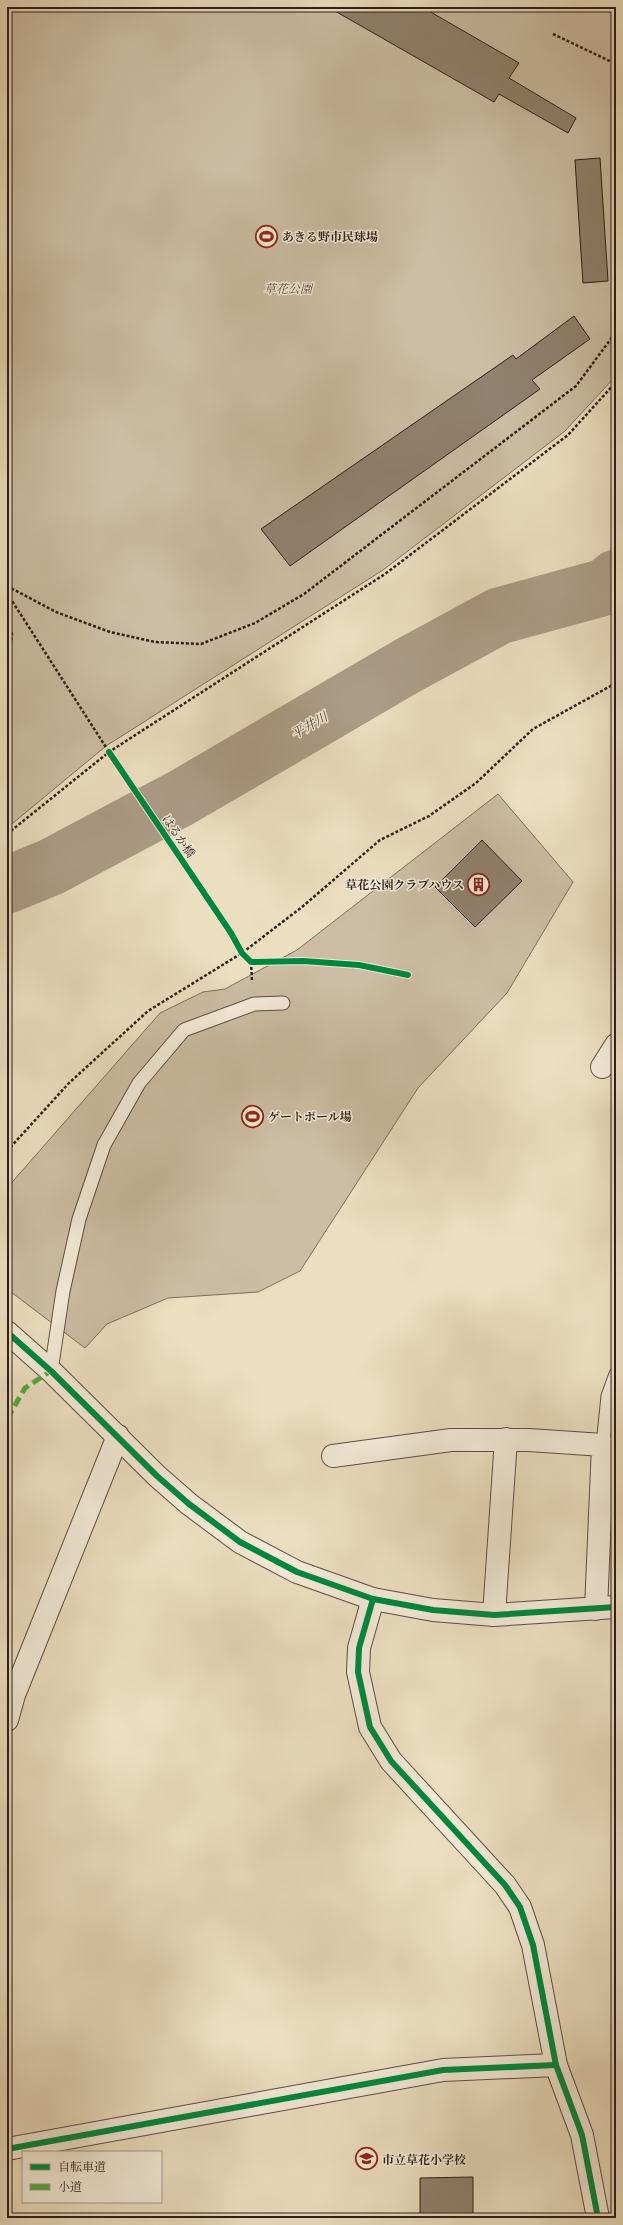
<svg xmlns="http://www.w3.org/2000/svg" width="623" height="2225" viewBox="0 0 623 2225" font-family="'Libre Caslon Text','Noto Serif JP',serif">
  <rect width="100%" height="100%" fill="#ecdec1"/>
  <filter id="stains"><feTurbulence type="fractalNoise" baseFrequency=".005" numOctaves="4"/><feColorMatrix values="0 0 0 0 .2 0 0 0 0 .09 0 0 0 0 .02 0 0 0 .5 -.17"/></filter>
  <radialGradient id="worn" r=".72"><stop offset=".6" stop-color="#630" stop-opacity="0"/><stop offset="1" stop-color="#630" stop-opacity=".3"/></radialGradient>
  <!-- green -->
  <g fill="#ccbda4" stroke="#7e6d5c">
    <path d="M 7,7 L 616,7 L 616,374 L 613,379 L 565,431 L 383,570 L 106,746 L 7,828 Z"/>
    <path d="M 498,794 L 573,882 L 507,993 L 418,1088 L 300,1271 L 258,1292 L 168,1298 L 107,1324 L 85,1348 L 7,1289 L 7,1188 L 160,1013 L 203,992 L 225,989 L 297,950 Z"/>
  </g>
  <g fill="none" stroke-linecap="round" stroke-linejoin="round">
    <!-- river -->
    <path stroke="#ac9c87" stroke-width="57" d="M 7,885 L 51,867 L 181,798 L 407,666 L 499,616 L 605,587 L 616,578"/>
  </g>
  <!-- building -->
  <g fill="#91816e" stroke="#2f1d15">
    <path d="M 328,7 L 422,7 L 519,63 L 509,78 L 576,118 L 568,133 L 499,94 L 494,102 Z"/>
    <path d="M 600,158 L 608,281 L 583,283 L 575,160 Z"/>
    <path d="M 574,316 L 590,339 L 532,380 L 540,389 L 290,566 L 261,529 L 513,355 L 516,359 Z"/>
    <path d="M 482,840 L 522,881 L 475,927 L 435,887 Z"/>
    <path d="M 473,2177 L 473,2218 L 408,2218 L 408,2216 L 420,2216 L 420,2178 Z"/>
  </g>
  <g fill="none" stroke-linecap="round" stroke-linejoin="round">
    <defs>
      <g id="service">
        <path d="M 51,1371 L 63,1291 L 79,1219 L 104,1145 L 139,1083 L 184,1030 L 254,1004 L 283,1003"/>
        <path d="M 603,1445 L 608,1396 L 616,1374"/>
      </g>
      <g id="minor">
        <path d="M 602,1067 L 616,1045"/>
        <path d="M 333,1456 L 451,1440 L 529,1440 L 603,1445 L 596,1609"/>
        <path d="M 373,1599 L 359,1648 L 358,1672 L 370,1727 L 391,1761 L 505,1885 L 520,1907 L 533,1945 L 556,2065 L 582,2135 L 598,2218"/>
        <path d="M 494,1615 L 506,1439"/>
        <path d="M 7,1720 L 14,1695 L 118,1436"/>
        <path d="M 7,2149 L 443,2070 L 556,2065"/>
      </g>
      <path id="tertiary" d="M 7,1332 L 51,1371 L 157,1476 L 189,1504 L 240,1542 L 297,1572 L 373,1599 L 433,1610 L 494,1615 L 616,1607"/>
    </defs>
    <!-- service casing -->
    <use href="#service" stroke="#5e4d40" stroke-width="15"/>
    <!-- minor casing -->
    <use href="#minor" stroke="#5e4d40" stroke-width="24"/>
    <!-- tertiary casing -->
    <use href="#tertiary" stroke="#5e4d40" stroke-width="24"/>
    <!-- path -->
    <g stroke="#2f1d15" stroke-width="2.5" stroke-dasharray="3 2" stroke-linecap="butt">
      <path d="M 553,34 L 616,64"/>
      <path d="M 7,586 L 56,612 L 110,632 L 155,642 L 201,644 L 255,623 L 304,594 L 576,386 L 616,332"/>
      <path d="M 7,593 L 109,752 L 231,933 L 242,953 L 251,962 L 303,961 L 359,965 L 408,975"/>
      <path d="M 7,613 L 12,635 L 7,675"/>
      <path d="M 7,834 L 109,752 L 385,574 L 568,435 L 616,382"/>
      <path d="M 251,962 L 252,981"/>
      <path d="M 7,1151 L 69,1083 L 148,1011 L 242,953 L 302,907 L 380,840 L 429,816 L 476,783 L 533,729 L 616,683"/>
    </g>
    <!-- service -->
    <use href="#service" stroke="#f3ead7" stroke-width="13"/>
    <!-- minor -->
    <use href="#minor" stroke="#f3ead7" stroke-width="22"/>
    <!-- tertiary -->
    <use href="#tertiary" stroke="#f3ead7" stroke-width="22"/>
    <!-- quiet -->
    <path stroke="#54a942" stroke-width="5" stroke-dasharray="10 5" stroke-linecap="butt" d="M 7,1419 L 25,1388 L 51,1371"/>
    <defs>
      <g id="cycleway">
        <path d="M 109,752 L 231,933 L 242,953 L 251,962 L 303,961 L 359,965 L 408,975"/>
        <path d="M 7,1332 L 51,1371 L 157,1476 L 189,1504 L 240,1542 L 297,1572 L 373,1599 L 433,1610 L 494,1615 L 616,1607"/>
        <path d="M 373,1599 L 359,1648 L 358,1672 L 370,1727 L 391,1761 L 505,1885 L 520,1907 L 533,1945 L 556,2065 L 582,2135 L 598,2218"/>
        <path d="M 7,2149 L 443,2070 L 556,2065"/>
      </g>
    </defs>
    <!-- cycleway casing -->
    <use href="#cycleway" stroke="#f3ead7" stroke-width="8"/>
    <!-- cycleway -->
    <use href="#cycleway" stroke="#00873e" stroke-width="6"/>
  </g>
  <!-- icons -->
  <defs>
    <symbol id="stadium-ring" viewBox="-11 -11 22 22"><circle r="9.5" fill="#f3ead7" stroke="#8f2418" stroke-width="1.5"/><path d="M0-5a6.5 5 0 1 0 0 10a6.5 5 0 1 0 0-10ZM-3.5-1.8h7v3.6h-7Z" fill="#8f2418"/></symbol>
    <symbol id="building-ring" viewBox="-11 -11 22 22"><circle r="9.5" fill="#f3ead7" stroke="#8f2418" stroke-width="1.5"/><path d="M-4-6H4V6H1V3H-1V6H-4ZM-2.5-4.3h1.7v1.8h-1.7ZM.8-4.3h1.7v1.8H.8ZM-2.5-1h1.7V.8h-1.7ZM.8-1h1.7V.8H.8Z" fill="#8f2418"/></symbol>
    <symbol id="school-ring" viewBox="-11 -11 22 22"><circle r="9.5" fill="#f3ead7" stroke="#8f2418" stroke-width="1.5"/><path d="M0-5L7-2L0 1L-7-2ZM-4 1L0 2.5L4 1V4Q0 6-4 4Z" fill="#8f2418"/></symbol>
  </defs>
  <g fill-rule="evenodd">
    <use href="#stadium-ring" x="254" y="224" width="25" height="25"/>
    <use href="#building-ring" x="466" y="872" width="25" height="25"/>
    <use href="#stadium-ring" x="240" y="1104" width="25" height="25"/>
    <use href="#school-ring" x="354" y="2146" width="25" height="25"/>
  </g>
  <g text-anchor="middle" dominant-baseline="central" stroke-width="3" stroke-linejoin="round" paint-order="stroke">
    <!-- poi labels -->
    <g font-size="12" font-weight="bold" fill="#2f1d15" stroke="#f3ead7" text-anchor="start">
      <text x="282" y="236">あきる野市民球場</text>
      <text x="464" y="884" text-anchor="end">草花公園クラブハウス</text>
      <text x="268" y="1116">ゲートボール場</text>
      <text x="382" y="2159">市立草花小学校</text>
    </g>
    <!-- park labels -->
    <g font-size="12" font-style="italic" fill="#5e4d40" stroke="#f3ead7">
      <text x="288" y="288">草花公園</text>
    </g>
    <!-- street labels -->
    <g font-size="12" fill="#2f1d15" stroke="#f3ead7">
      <text transform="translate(179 836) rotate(56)">はるか橋</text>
    </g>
    <!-- water labels -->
    <g font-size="13" font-style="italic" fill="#5b493d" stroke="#f3ead7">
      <text transform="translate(309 725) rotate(-30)">平井川</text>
    </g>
  </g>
  <!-- margin -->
  <rect width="623" height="2225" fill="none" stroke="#ecdec1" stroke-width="24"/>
  <rect x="8" y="8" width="607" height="2209" fill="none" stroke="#2f1d15" stroke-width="2"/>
  <rect x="12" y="12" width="599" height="2201" fill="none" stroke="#2f1d15"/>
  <!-- legend -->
  <rect x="22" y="2151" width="140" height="52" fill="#f3ead7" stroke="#a59889"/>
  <rect x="30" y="2164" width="20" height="6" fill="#00873e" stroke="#a59889"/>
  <text x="58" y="2171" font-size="12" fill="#2f1d15">自転車道</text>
  <rect x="30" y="2184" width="20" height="6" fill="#54a942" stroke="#a59889"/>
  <text x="58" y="2191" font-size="12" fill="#2f1d15">小道</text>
  <rect width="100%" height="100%" filter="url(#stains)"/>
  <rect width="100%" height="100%" fill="url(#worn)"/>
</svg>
